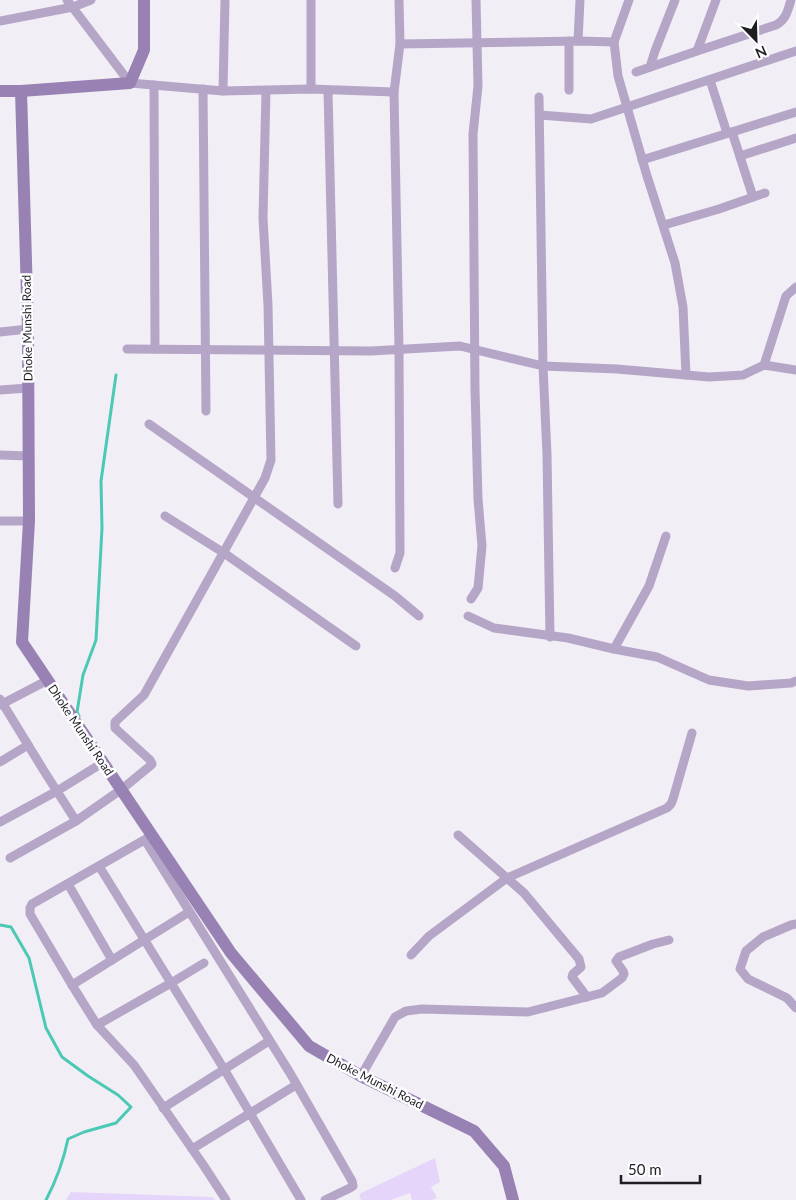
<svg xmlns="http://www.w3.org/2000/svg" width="796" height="1200" viewBox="0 0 796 1200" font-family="Lato,sans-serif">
  <rect width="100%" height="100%" fill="#f2eef6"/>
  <!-- green -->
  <g fill="#e6d5fa">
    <path d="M 435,1158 L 440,1182 L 431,1187 L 437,1198 L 431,1200 L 412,1200 L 410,1193 L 391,1200 L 361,1200 L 359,1194 Z"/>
    <path d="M 71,1192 L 212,1197 L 215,1200 L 66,1200 Z"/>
  </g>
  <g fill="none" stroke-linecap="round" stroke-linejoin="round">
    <!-- stream -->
    <g stroke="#4cc9b4" stroke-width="3">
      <path d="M 79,716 L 77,712 L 83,675 L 96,640 L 102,528 L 101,481 L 116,375"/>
      <path d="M 0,925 L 11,927 L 29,958 L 46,1028 L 62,1057 L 88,1076 L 118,1095 L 131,1107 L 116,1123 L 84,1132 L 68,1139 C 63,1163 57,1179 46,1200"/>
    </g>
    <!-- street -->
    <g stroke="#b5a6c8" stroke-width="9">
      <path d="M 67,0 L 130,83 L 223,91 L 311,89 L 394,92 L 400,44 L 578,41 L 614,42 L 629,0"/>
      <path d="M 399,0 L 400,44"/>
      <path d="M 0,21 L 73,7 L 91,0"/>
      <path d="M 578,41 L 580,0"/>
      <path d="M 614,42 L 618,76 L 647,176 L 675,263 L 683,307 L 686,375"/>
      <path d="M 697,51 L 716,0"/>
      <path d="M 650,67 L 655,51 L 675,0"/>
      <path d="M 636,72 L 697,51 L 776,25 C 786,20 788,10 791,0"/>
      <path d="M 710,80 L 727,133"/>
      <path d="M 154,85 L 155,349"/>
      <path d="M 203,89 L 206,411"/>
      <path d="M 311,89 L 311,0"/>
      <path d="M 569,90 L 569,41"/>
      <path d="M 223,91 L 225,0"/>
      <path d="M 328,91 L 338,504"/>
      <path d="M 394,92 L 399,349 L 400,553 L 395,568"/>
      <path d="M 539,97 L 543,366 L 547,455 L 550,637"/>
      <path d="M 540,115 L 591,119 L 796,51"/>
      <path d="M 732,132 L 753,197"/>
      <path d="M 740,156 L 796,138"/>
      <path d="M 642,160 L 796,112"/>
      <path d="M 664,225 L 719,209 L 765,193"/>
      <path d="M 0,332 L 28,329"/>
      <path d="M 127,349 L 371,351 L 460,346 L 543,366 L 617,369 L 709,377 L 743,375 L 764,365 L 796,370"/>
      <path d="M 764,365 L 786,296 L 796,287"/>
      <path d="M 0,390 L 28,388"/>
      <path d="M 149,424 L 395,596 L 419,616"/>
      <path d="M 0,455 L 29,456"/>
      <path d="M 165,516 L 224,553 L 356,646"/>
      <path d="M 0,521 L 29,521"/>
      <path d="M 471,599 L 478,588 L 482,546 L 478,499 L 475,389 L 473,134 L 478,86 L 476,0"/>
      <path d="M 468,616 L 494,628 L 568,638 L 614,649 L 657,657 L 709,680 L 748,686 L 791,683 L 796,681"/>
      <path d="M 614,649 L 649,586 L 666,536"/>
      <path d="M 0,699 L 44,771 L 76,821"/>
      <path d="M 0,705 L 48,680"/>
      <path d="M 0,762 L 28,745"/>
      <path d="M 0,822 L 57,791 L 104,762"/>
      <path d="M 153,835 L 32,904 L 30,908 L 30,914 L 72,985 L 97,1025 L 134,1065 L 204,1166 L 226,1200"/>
      <path d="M 458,835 L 524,893 L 579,959 L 581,967 L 573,974 L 572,977 L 587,997"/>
      <path d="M 145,840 L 290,1073 L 352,1181 L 353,1186 L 350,1188 L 325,1200"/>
      <path d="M 10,858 L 76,821 L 122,789 L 150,766 L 152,764 L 150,760 L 115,728 L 115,722 L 144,695 L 265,478 L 271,460 L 268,305 L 263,218 L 266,91"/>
      <path d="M 99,866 L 224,1069 L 301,1200"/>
      <path d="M 68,884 L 112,960"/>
      <path d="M 796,924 L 791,925 L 763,937 L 746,951 L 740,969 L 748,979 L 787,998 L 796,1008"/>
      <path d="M 411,955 L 429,936 L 507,878 L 667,808 L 671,804 L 673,799 L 692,733"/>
      <path d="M 72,985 L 189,912"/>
      <path d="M 97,1025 L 171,983 L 204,963"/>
      <path d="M 361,1076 L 395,1017 L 406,1011 L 422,1009 L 528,1012 L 602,993 L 622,978 L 624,974 L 623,971 L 616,961 L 619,957 L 653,944 L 669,940"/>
      <path d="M 163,1108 L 269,1041"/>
      <path d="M 192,1149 L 296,1085"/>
    </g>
    <!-- secondary -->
    <g stroke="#9881b3" stroke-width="12">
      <path d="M 0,91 L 21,91 L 130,83 L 144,50 L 144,0"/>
      <path d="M 21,91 L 28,329 L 29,521 L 22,642 L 231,953 L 309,1046 L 361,1076 L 474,1131 L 504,1166 L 513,1200"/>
    </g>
  </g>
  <g text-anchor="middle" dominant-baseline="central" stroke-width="5" stroke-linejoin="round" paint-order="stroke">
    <!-- street labels -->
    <g font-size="12" fill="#1e1d20" stroke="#fefdff">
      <text transform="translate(27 328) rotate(-91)">Dhoke Munshi Road</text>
      <text transform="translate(81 730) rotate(56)">Dhoke Munshi Road</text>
      <text transform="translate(375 1081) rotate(27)">Dhoke Munshi Road</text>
    </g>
  </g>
  <!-- north arrow -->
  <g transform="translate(756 40) rotate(157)" stroke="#fefdff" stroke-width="4" paint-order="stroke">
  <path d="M0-4L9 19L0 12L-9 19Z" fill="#1e1d20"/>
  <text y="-8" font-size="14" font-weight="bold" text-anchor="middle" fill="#1e1d20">N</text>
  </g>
  <!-- scale -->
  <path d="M621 1175v8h79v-8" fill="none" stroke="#1e1d20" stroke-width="2.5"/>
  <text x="628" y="1175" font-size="15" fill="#1e1d20" stroke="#fefdff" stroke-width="4" paint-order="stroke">50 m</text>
</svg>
